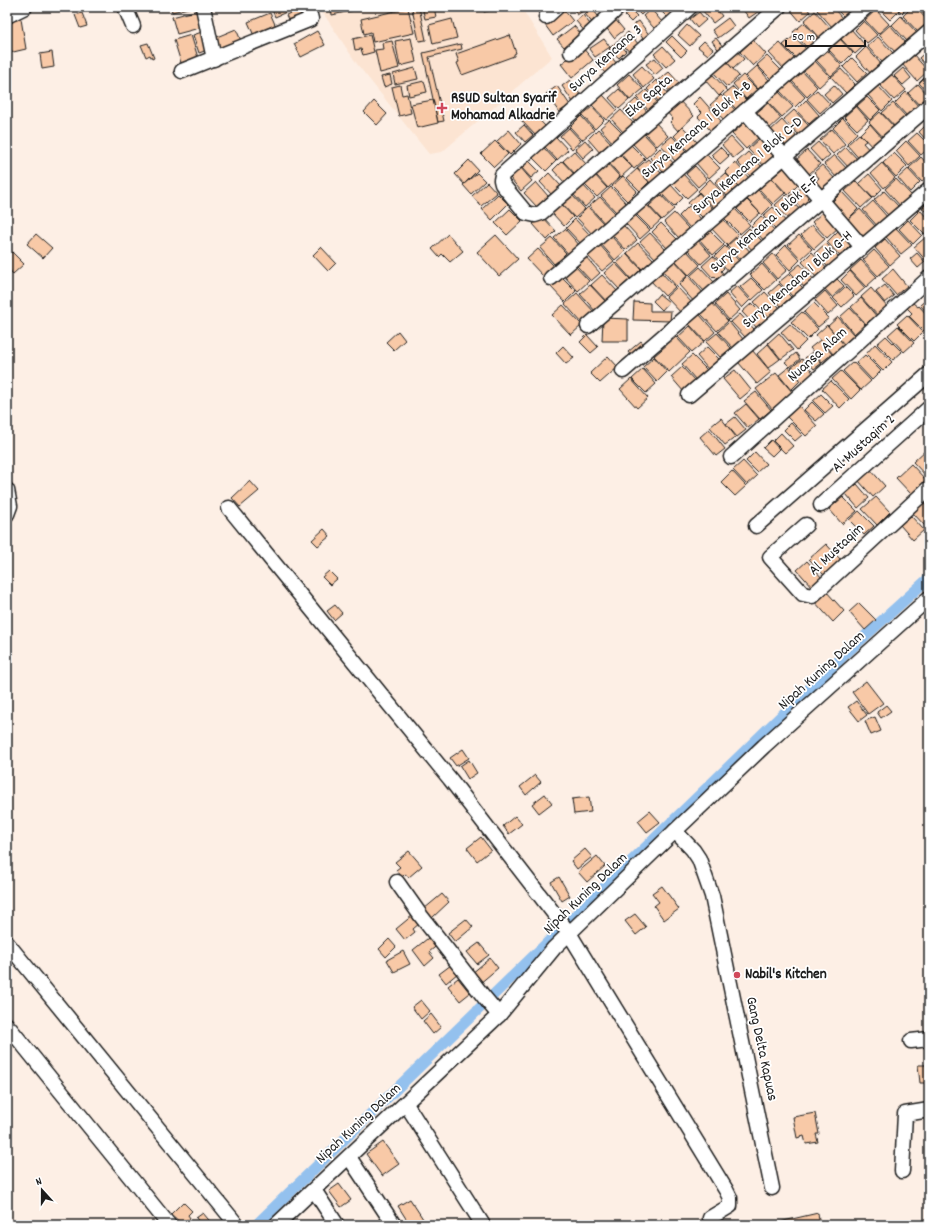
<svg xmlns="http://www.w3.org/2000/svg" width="936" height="1232" viewBox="0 0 936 1232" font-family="Dekko,sans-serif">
  <rect width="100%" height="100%" fill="#fdefe5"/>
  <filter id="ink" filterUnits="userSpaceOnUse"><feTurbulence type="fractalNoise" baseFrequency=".025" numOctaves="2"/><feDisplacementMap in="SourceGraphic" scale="8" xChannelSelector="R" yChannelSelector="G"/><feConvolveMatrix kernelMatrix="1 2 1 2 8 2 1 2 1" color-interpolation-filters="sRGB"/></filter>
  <g filter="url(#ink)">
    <!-- built -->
    <path fill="#fce4d2" d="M 319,7 L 521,7 L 552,57 L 442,152 L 429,154 L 357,64 Z"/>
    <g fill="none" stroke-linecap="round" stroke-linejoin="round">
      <!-- canal -->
      <path stroke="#94c1ee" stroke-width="11" d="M 256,1225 L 844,655 L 929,578"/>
    </g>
    <!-- building -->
    <g fill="#f8c9a7" stroke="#1c1c1c">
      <path d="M 171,7 L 192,7 L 172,12 Z"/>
      <path d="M 271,7 L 298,7 L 275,17 Z"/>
      <path d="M 331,7 L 369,7 L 332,15 Z"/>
      <path d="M 419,7 L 426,40 L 419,41 L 412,9 Z"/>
      <path d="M 422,7 L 434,7 L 436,17 L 425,19 Z"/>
      <path d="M 483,7 L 502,7 L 484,12 Z"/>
      <path d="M 573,7 L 589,7 L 577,15 Z"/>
      <path d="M 633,7 L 648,7 L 641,15 Z"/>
      <path d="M 657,7 L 671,7 L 675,11 L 668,18 Z"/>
      <path d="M 706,7 L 715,7 L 722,16 L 713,23 L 702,10 Z"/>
      <path d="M 741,7 L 761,7 L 762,9 L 749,18 Z"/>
      <path d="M 788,7 L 806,7 L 810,12 L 800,21 Z"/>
      <path d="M 820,7 L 832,7 L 843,19 L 833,28 L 817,10 Z"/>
      <path d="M 834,7 L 853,7 L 856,10 L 846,19 Z"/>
      <path d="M 881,7 L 895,7 L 899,11 L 890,20 L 879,9 Z"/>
      <path d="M 896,7 L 908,7 L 902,13 Z"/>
      <path d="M 912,7 L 915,7 L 929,22 L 919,33 L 903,16 Z"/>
      <path d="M 917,7 L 929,7 L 929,20 Z"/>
      <path d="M 301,8 L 306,18 L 291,26 L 286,15 Z"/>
      <path d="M 408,8 L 414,33 L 373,42 L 371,32 L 364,34 L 361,19 Z"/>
      <path d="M 592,8 L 601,20 L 594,25 L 585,14 Z"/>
      <path d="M 651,9 L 662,22 L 654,28 L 643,16 Z"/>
      <path d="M 199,10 L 203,27 L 177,34 L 172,17 Z"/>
      <path d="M 564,10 L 573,21 L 553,36 L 545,25 Z"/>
      <path d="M 631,10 L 637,16 L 631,22 L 625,16 Z"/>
      <path d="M 876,10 L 889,24 L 878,34 L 865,20 Z"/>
      <path d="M 815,11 L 830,28 L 819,38 L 804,21 Z"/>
      <path d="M 699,12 L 706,20 L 697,28 L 690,19 Z"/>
      <path d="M 82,13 L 87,26 L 80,28 L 75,15 Z"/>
      <path d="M 270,13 L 277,29 L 255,38 L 248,22 Z"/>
      <path d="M 583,15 L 593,28 L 586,33 L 576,21 Z"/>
      <path d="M 901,16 L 918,34 L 908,42 L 892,25 Z"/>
      <path d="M 614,18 L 624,30 L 614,38 L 605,26 Z"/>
      <path d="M 728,18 L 734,26 L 718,38 L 712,30 Z"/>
      <path d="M 21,19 L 26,49 L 9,53 L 7,44 L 7,22 Z"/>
      <path d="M 452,19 L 457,38 L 433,44 L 429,25 Z"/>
      <path d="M 639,21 L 650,36 L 644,40 L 633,25 Z"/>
      <path d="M 864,21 L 877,35 L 867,43 L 855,30 Z"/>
      <path d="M 804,23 L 820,40 L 809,50 L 793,32 Z"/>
      <path d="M 687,25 L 699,36 L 690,46 L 678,35 Z"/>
      <path d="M 890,25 L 907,44 L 897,54 L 879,35 Z"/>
      <path d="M 574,26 L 581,34 L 564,47 L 557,39 Z"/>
      <path d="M 236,29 L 242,43 L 218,53 L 212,39 Z"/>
      <path d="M 851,29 L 865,45 L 855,54 L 841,39 Z"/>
      <path d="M 205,31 L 210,49 L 199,53 L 193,35 Z"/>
      <path d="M 317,31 L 325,45 L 301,57 L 294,44 Z"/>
      <path d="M 628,32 L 640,46 L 631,54 L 619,40 Z"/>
      <path d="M 191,35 L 199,61 L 182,66 L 174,40 Z"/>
      <path d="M 370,35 L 374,52 L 363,55 L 361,49 L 355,50 L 353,39 Z"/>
      <path d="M 510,35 L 516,53 L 514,54 L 514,56 L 462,75 L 457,63 L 459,62 L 456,54 Z"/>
      <path d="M 672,36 L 687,51 L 681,57 L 666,42 Z"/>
      <path d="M 794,36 L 807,50 L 797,59 L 783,45 Z"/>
      <path d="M 878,37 L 893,53 L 883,63 L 867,46 Z"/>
      <path d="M 411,38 L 416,62 L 400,66 L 395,41 Z"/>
      <path d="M 716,38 L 724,48 L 720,52 L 712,41 Z"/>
      <path d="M 604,39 L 610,47 L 595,57 L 589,49 Z"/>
      <path d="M 840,39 L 853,53 L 842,64 L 829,50 Z"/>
      <path d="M 753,40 L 766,54 L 753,66 L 740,52 Z"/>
      <path d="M 392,41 L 399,68 L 380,73 L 375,50 L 383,49 L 382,43 Z"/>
      <path d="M 617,41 L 626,51 L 619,58 L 609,49 Z"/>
      <path d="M 704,41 L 713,49 L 708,55 L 698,47 Z"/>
      <path d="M 148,43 L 154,58 L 152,59 L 150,55 L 146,57 L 141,45 Z"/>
      <path d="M 780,43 L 795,59 L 784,69 L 769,53 Z"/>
      <path d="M 461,44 L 462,49 L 429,57 L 444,121 L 438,122 L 423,53 Z"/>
      <path d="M 663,46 L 675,59 L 666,67 L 654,54 Z"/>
      <path d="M 582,47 L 593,60 L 572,78 L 561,64 Z"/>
      <path d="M 866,47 L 882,65 L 872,75 L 856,57 Z"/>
      <path d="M 929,49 L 929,69 L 919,58 Z"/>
      <path d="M 736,50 L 744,59 L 733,69 L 725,60 Z"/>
      <path d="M 827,50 L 842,66 L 831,76 L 816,60 Z"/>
      <path d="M 52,52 L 54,67 L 42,69 L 40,54 Z"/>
      <path d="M 609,54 L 617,64 L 606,74 L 594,61 Z"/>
      <path d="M 913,54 L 928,71 L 917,81 L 902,64 Z"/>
      <path d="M 767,56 L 781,70 L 771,79 L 757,65 Z"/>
      <path d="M 655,58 L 663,68 L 655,75 L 646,64 Z"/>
      <path d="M 852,58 L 867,73 L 857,82 L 843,67 Z"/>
      <path d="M 725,60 L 739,76 L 727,87 L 713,72 Z"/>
      <path d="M 814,60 L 830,77 L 819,87 L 803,70 Z"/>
      <path d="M 642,66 L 654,79 L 644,88 L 633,74 Z"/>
      <path d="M 757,66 L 769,80 L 758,89 L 746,76 Z"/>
      <path d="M 415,68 L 418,79 L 395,84 L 393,74 Z"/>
      <path d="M 903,68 L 911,78 L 903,85 L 894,76 Z"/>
      <path d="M 841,69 L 855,84 L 846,93 L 831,77 Z"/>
      <path d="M 801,70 L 817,87 L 807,97 L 791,80 Z"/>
      <path d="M 669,72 L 681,85 L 672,94 L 659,80 Z"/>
      <path d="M 929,73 L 929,94 L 919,83 Z"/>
      <path d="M 629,74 L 643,89 L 630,100 L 617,85 Z"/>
      <path d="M 712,74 L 726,89 L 719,96 L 705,80 Z"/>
      <path d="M 891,74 L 906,90 L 894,100 L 879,84 Z"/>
      <path d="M 390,75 L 392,84 L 384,87 L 381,77 Z"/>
      <path d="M 743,75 L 757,89 L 746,99 L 733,84 Z"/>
      <path d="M 570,80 L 581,96 L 573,102 L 562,86 Z"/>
      <path d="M 656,80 L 670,96 L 661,104 L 647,89 Z"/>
      <path d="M 424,81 L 427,92 L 409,96 L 407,85 Z"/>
      <path d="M 790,81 L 805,97 L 795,107 L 779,90 Z"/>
      <path d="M 918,84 L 929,96 L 929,99 L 921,107 L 908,93 Z"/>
      <path d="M 400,85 L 402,95 L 407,94 L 411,113 L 399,116 L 392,87 Z"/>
      <path d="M 834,85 L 842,94 L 832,103 L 824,94 Z"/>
      <path d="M 557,86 L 570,105 L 559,112 L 546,94 Z"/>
      <path d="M 878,86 L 892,101 L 882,111 L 868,95 Z"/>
      <path d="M 733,87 L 746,100 L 736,109 L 723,95 Z"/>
      <path d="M 619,89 L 629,100 L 619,109 L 609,98 Z"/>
      <path d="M 646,90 L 660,105 L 651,113 L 637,98 Z"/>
      <path d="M 817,90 L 830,104 L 820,113 L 807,99 Z"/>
      <path d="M 779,92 L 793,107 L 782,117 L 768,102 Z"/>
      <path d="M 906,92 L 919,107 L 908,117 L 895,103 Z"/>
      <path d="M 603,95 L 617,110 L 606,120 L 592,105 Z"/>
      <path d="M 721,95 L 737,112 L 726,122 L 710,105 Z"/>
      <path d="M 676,97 L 694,116 L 678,131 L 670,122 L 673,119 L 664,109 Z"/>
      <path d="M 700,97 L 721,121 L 711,131 L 698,117 L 702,113 L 693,104 Z"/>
      <path d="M 867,97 L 880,110 L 870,120 L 857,106 Z"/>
      <path d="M 636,99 L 649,114 L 637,124 L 624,110 Z"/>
      <path d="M 433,100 L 438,123 L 417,128 L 411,104 Z"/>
      <path d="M 806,100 L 819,115 L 809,124 L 796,110 Z"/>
      <path d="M 374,101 L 387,114 L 377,125 L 364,112 Z"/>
      <path d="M 768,103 L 781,118 L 768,130 L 754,115 Z"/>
      <path d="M 893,103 L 908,119 L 897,129 L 882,113 Z"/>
      <path d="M 856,106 L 868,120 L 857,130 L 844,117 Z"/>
      <path d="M 592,107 L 604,120 L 595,129 L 582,115 Z"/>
      <path d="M 621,110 L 635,125 L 625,134 L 611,119 Z"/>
      <path d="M 794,110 L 809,126 L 799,135 L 784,119 Z"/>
      <path d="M 531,111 L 546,127 L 536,136 L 521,120 Z"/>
      <path d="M 880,112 L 895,128 L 884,138 L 869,122 Z"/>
      <path d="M 581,116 L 594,130 L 582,140 L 570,127 Z"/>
      <path d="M 843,118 L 857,133 L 847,143 L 833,128 Z"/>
      <path d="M 609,120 L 623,134 L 613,143 L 600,128 Z"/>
      <path d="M 782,120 L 798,138 L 786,148 L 770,131 Z"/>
      <path d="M 746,121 L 760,136 L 746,149 L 732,134 Z"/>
      <path d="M 655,122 L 668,136 L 657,146 L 644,132 Z"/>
      <path d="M 929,122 L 929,143 L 919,132 Z"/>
      <path d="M 870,124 L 884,140 L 874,149 L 860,134 Z"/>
      <path d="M 524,125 L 533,135 L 525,142 L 516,132 Z"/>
      <path d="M 683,127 L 698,143 L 688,151 L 674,136 Z"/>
      <path d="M 569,128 L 581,141 L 572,149 L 560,136 Z"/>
      <path d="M 598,129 L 612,144 L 601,154 L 588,139 Z"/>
      <path d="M 832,129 L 845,144 L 833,154 L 820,140 Z"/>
      <path d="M 509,130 L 521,144 L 510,155 L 497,141 Z"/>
      <path d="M 917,133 L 929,145 L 929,148 L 921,155 L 908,141 Z"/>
      <path d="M 644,134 L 657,148 L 646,158 L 633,144 Z"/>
      <path d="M 859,134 L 866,141 L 863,143 L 872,153 L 862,162 L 847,145 Z"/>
      <path d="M 672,136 L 686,151 L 675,161 L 661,145 Z"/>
      <path d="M 556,137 L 568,150 L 557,160 L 545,147 Z"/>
      <path d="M 731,137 L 743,150 L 733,158 L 722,145 Z"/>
      <path d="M 761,137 L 778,155 L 765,167 L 748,149 Z"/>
      <path d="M 585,140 L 593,149 L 583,158 L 575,149 Z"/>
      <path d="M 495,141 L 508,154 L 494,167 L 481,154 Z"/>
      <path d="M 906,141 L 920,156 L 909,166 L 896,151 Z"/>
      <path d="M 818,142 L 830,155 L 822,162 L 810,149 Z"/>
      <path d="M 629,143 L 645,159 L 634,169 L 619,152 Z"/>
      <path d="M 543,147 L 556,161 L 546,171 L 532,157 Z"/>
      <path d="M 720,147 L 729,156 L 720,164 L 711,155 Z"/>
      <path d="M 846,147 L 859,161 L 850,169 L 837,155 Z"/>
      <path d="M 660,148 L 674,164 L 664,173 L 650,158 Z"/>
      <path d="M 807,150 L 820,164 L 808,175 L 795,161 Z"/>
      <path d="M 574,151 L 588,166 L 577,176 L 563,161 Z"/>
      <path d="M 748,152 L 763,168 L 752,178 L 737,162 Z"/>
      <path d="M 618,153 L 632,167 L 621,177 L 608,162 Z"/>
      <path d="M 894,153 L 907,166 L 896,177 L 883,163 Z"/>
      <path d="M 706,154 L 720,168 L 709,178 L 696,163 Z"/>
      <path d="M 834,155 L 848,170 L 838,179 L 824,164 Z"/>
      <path d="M 921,157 L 929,166 L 929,175 L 922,182 L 909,168 Z"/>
      <path d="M 527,159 L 539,171 L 531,178 L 520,166 Z"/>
      <path d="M 648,159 L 662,174 L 651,184 L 637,168 Z"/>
      <path d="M 469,160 L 478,170 L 464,184 L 455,174 Z"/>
      <path d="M 562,161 L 575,175 L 565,183 L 553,170 Z"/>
      <path d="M 735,162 L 749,178 L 739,187 L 725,172 Z"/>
      <path d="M 882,163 L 895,178 L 884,188 L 871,173 Z"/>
      <path d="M 608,164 L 620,177 L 608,188 L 596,175 Z"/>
      <path d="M 822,165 L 836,180 L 821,194 L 812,185 L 819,178 L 814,172 Z"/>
      <path d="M 695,166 L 707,179 L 698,187 L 686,174 Z"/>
      <path d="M 786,166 L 801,182 L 788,195 L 772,178 Z"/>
      <path d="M 521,168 L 532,181 L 521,191 L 510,178 Z"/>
      <path d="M 637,169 L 649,182 L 640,191 L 627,178 Z"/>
      <path d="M 908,169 L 920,182 L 910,192 L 898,178 Z"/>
      <path d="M 477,173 L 485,181 L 471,194 L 463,185 Z"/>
      <path d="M 549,173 L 561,186 L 552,195 L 540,182 Z"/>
      <path d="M 593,173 L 607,188 L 597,197 L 583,183 Z"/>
      <path d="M 725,173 L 738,186 L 727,196 L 715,182 Z"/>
      <path d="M 683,174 L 697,189 L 687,198 L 673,184 Z"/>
      <path d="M 869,174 L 882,189 L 873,198 L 859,183 Z"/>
      <path d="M 623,176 L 637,191 L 627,201 L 612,186 Z"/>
      <path d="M 771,178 L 785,193 L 773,204 L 759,189 Z"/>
      <path d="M 710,179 L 728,199 L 716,210 L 698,191 Z"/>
      <path d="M 896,179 L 913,197 L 902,208 L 885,189 Z"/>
      <path d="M 856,181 L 872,198 L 861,208 L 845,191 Z"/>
      <path d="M 487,182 L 497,193 L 481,206 L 472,196 Z"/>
      <path d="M 536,182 L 548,196 L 537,207 L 524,193 Z"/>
      <path d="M 582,184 L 595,198 L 585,207 L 572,193 Z"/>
      <path d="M 671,185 L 683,198 L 674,207 L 661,193 Z"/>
      <path d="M 803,186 L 811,194 L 807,198 L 812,204 L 804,211 L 790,196 Z"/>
      <path d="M 611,187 L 627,204 L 617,213 L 601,196 Z"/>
      <path d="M 758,190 L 772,205 L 762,215 L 747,199 Z"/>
      <path d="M 884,191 L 899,207 L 889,216 L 874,200 Z"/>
      <path d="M 842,192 L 858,209 L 846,221 L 830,204 Z"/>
      <path d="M 699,193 L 713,209 L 703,218 L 688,203 Z"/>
      <path d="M 498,194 L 508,204 L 492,220 L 482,209 Z"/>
      <path d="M 571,194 L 585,209 L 575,218 L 561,203 Z"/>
      <path d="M 661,195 L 674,209 L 662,220 L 649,206 Z"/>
      <path d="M 786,195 L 802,212 L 791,222 L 775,205 Z"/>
      <path d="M 600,197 L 617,215 L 606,225 L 589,206 Z"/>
      <path d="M 747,200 L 760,213 L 750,222 L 737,209 Z"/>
      <path d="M 873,201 L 889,219 L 879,228 L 863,210 Z"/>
      <path d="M 929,201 L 929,215 L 922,208 Z"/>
      <path d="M 561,204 L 573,217 L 564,226 L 552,213 Z"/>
      <path d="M 646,204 L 661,220 L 651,229 L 636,214 Z"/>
      <path d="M 689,206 L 701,219 L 691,229 L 679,216 Z"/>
      <path d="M 588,207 L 605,225 L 594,236 L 577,218 Z"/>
      <path d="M 773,207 L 788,224 L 779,232 L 763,216 Z"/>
      <path d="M 510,209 L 522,221 L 507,235 L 495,223 Z"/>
      <path d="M 735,209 L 750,225 L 740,234 L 724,218 Z"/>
      <path d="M 860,209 L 876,227 L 863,239 L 846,221 Z"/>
      <path d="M 920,210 L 929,220 L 929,230 L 924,234 L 910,220 Z"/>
      <path d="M 824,211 L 839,227 L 827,238 L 812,222 Z"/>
      <path d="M 674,213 L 689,229 L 679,238 L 664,222 Z"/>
      <path d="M 635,215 L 650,230 L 640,239 L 626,224 Z"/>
      <path d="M 542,216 L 556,231 L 547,240 L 533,224 Z"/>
      <path d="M 761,216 L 777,233 L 766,243 L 751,226 Z"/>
      <path d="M 722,218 L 738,235 L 727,245 L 711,228 Z"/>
      <path d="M 575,219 L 591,236 L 582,245 L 566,228 Z"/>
      <path d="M 908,220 L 922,235 L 913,244 L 899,229 Z"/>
      <path d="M 661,223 L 678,240 L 668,249 L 652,232 Z"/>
      <path d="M 623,225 L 637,240 L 626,250 L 612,235 Z"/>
      <path d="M 812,225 L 825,239 L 814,249 L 801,235 Z"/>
      <path d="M 749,228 L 765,244 L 755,253 L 740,237 Z"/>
      <path d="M 896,228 L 912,245 L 901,254 L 886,237 Z"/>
      <path d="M 565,229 L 581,247 L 571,257 L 554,238 Z"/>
      <path d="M 840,229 L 853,243 L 840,256 L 827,242 Z"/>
      <path d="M 709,230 L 724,245 L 713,255 L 699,239 Z"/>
      <path d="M 650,233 L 666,250 L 656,259 L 640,242 Z"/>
      <path d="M 36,234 L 52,248 L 43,258 L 27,244 Z"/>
      <path d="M 448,234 L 463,251 L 450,262 L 442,254 L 439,257 L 432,249 Z"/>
      <path d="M 496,235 L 518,259 L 499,276 L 477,252 Z"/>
      <path d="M 610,235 L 625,251 L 615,260 L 600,243 Z"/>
      <path d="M 799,235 L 812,249 L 801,259 L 788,245 Z"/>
      <path d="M 737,237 L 753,255 L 744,264 L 727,246 Z"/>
      <path d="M 926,237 L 929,240 L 929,264 L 914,247 Z"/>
      <path d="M 552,238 L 566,253 L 563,256 L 565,258 L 560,263 L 558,261 L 554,264 L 540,248 Z"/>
      <path d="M 885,239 L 900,256 L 890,265 L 875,248 Z"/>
      <path d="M 698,240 L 711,255 L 701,264 L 688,250 Z"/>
      <path d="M 638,243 L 654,260 L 643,270 L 627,253 Z"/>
      <path d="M 826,243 L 839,257 L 828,267 L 815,253 Z"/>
      <path d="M 599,244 L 614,261 L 602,271 L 587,255 Z"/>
      <path d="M 786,245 L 800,260 L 790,270 L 776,255 Z"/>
      <path d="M 725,246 L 742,264 L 731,274 L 715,256 Z"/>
      <path d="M 321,247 L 336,263 L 328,271 L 313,255 Z"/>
      <path d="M 538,249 L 554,266 L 543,276 L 527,259 Z"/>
      <path d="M 10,250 L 24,264 L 13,274 L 7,267 L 7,253 Z"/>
      <path d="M 686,250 L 700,265 L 689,275 L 675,260 Z"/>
      <path d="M 874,250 L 889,266 L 878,276 L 863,260 Z"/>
      <path d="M 812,252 L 828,270 L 818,279 L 802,262 Z"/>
      <path d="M 917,253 L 925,262 L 918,268 L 910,259 Z"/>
      <path d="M 627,254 L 641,269 L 631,279 L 617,263 Z"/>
      <path d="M 773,254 L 787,270 L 777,279 L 763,263 Z"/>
      <path d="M 713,256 L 724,268 L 721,271 L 726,277 L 721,282 L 715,276 L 713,278 L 702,266 Z"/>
      <path d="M 586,257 L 600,273 L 591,281 L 577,266 Z"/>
      <path d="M 674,260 L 688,275 L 676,286 L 663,271 Z"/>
      <path d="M 861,260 L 877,277 L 866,287 L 850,270 Z"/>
      <path d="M 615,263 L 630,279 L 619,289 L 604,273 Z"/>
      <path d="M 762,264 L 776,280 L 765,290 L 750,275 Z"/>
      <path d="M 800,264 L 816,282 L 807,290 L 790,272 Z"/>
      <path d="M 575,266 L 589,281 L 578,291 L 564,276 Z"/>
      <path d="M 700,267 L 716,284 L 706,293 L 690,276 Z"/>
      <path d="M 893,269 L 907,286 L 896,295 L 882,279 Z"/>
      <path d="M 660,271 L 675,287 L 665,296 L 650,280 Z"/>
      <path d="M 850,271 L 865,288 L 856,296 L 841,280 Z"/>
      <path d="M 789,274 L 804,289 L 794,298 L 779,282 Z"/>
      <path d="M 602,275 L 619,293 L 608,303 L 591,285 Z"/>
      <path d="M 561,276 L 576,291 L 565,302 L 550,286 Z"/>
      <path d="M 688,276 L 705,295 L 696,304 L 679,285 Z"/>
      <path d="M 751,278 L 763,290 L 752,300 L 740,287 Z"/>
      <path d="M 836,278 L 844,286 L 832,297 L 824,288 Z"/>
      <path d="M 779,284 L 791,297 L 781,306 L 769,293 Z"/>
      <path d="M 590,285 L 606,302 L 596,312 L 580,294 Z"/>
      <path d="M 885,285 L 894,296 L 885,303 L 876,292 Z"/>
      <path d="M 737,286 L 750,300 L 742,308 L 729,293 Z"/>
      <path d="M 677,287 L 694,305 L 683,315 L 666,297 Z"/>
      <path d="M 845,287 L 854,296 L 842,307 L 833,298 Z"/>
      <path d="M 871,288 L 888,308 L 878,316 L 861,297 Z"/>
      <path d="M 825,291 L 838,306 L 828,315 L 815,300 Z"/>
      <path d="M 765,292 L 781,309 L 770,319 L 754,302 Z"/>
      <path d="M 577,293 L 595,313 L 583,324 L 565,304 Z"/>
      <path d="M 659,294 L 669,302 L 662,310 L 653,301 Z"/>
      <path d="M 726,294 L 740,310 L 729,320 L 715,304 Z"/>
      <path d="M 861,298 L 878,318 L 873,323 L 870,320 L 866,324 L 851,307 Z"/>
      <path d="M 927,299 L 929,301 L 929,315 L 920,305 Z"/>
      <path d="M 634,302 L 650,303 L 650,311 L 671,311 L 670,321 L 633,320 Z"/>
      <path d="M 712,303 L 728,321 L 717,331 L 701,314 Z"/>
      <path d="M 752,303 L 768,319 L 758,329 L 742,312 Z"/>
      <path d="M 814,303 L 829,318 L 818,327 L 804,312 Z"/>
      <path d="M 913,303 L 918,307 L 919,306 L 929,317 L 929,326 L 924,331 L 909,316 L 912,313 L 907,308 Z"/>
      <path d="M 563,305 L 582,325 L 571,335 L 552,315 Z"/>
      <path d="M 850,308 L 865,324 L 854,334 L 840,317 Z"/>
      <path d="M 802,312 L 818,329 L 808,339 L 791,322 Z"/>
      <path d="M 699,314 L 715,332 L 705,341 L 689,324 Z"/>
      <path d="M 740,314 L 755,330 L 746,338 L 731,322 Z"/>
      <path d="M 907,315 L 923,332 L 914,341 L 897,324 Z"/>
      <path d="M 838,317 L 854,335 L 844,344 L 828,326 Z"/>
      <path d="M 603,318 L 628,319 L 628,341 L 602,341 Z"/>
      <path d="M 729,322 L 743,339 L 733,348 L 718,332 Z"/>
      <path d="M 790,324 L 806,341 L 797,350 L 781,332 Z"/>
      <path d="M 827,325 L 845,346 L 834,355 L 816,335 Z"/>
      <path d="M 690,326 L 704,342 L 692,352 L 678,337 Z"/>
      <path d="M 898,326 L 914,343 L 904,352 L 888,335 Z"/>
      <path d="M 398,331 L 405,340 L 394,350 L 386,342 Z"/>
      <path d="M 717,333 L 731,348 L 720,357 L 706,342 Z"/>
      <path d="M 779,333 L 793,350 L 781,359 L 768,343 Z"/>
      <path d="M 587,335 L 598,347 L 591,353 L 580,342 Z"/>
      <path d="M 886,336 L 902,352 L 893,360 L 877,344 Z"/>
      <path d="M 676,337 L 690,352 L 669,372 L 654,356 Z"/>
      <path d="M 820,340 L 832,354 L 822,362 L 810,348 Z"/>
      <path d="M 641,341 L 646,347 L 633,358 L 628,352 Z"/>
      <path d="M 768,344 L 780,359 L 768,368 L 757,354 Z"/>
      <path d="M 875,344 L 892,362 L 883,371 L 866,354 Z"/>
      <path d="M 563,346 L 574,358 L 566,364 L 556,353 Z"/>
      <path d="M 707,347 L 719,359 L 708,369 L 697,356 Z"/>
      <path d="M 752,350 L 771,372 L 757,384 L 738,362 Z"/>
      <path d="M 812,352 L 822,363 L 814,369 L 805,358 Z"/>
      <path d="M 796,353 L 800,359 L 790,367 L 785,362 Z"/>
      <path d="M 692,355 L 707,370 L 696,380 L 682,364 Z"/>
      <path d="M 865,355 L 881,371 L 872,380 L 856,363 Z"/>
      <path d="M 608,356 L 618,367 L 600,383 L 590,373 Z"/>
      <path d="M 654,357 L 667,372 L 657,382 L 643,367 Z"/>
      <path d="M 802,359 L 815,375 L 804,384 L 791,368 Z"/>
      <path d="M 853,362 L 871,381 L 861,390 L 843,371 Z"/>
      <path d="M 682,367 L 696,382 L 684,392 L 671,377 Z"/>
      <path d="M 789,367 L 800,381 L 791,390 L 779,375 Z"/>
      <path d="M 643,369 L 656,384 L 646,393 L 632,379 Z"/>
      <path d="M 735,370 L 751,390 L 740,399 L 723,379 Z"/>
      <path d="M 841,371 L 860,390 L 851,399 L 832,379 Z"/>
      <path d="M 776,373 L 793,393 L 772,409 L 756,389 Z"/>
      <path d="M 631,379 L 648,398 L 637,408 L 620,389 Z"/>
      <path d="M 831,381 L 849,399 L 840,408 L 822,389 Z"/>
      <path d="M 756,392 L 771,410 L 760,419 L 744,401 Z"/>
      <path d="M 821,394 L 833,406 L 825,413 L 813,401 Z"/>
      <path d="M 812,402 L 824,414 L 816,421 L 804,410 Z"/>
      <path d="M 746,404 L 759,419 L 748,428 L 735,413 Z"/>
      <path d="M 799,406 L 817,426 L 806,436 L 787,417 Z"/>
      <path d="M 735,417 L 746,430 L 737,437 L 726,424 Z"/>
      <path d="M 721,418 L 736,437 L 725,445 L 710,427 Z"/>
      <path d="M 791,423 L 802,435 L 795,441 L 784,430 Z"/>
      <path d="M 709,429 L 725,449 L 716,456 L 700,437 Z"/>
      <path d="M 781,433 L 793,446 L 785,453 L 773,441 Z"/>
      <path d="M 771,440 L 779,449 L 772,456 L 763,448 Z"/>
      <path d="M 929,447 L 929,477 L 928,478 L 913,462 Z"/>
      <path d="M 755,452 L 766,464 L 757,472 L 746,461 Z"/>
      <path d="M 743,461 L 757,476 L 747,485 L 733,470 Z"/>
      <path d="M 911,464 L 926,480 L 911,494 L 896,478 Z"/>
      <path d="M 870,469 L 885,486 L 873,497 L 858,480 Z"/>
      <path d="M 732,471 L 746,486 L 735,496 L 721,482 Z"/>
      <path d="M 250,481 L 259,491 L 240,507 L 232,498 Z"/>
      <path d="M 857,484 L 869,498 L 858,508 L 846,494 Z"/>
      <path d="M 843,497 L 857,511 L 842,524 L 829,509 Z"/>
      <path d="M 876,497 L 890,512 L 877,525 L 862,509 Z"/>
      <path d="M 924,501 L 929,507 L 929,525 L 926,527 L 912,512 Z"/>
      <path d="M 859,511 L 874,526 L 864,535 L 849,520 Z"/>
      <path d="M 911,516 L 924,530 L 913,540 L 900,525 Z"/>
      <path d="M 324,529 L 330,536 L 318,546 L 312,540 Z"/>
      <path d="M 826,544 L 841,560 L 824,575 L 809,559 Z"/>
      <path d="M 807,561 L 822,578 L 812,587 L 797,570 Z"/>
      <path d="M 329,571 L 337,579 L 330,585 L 322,577 Z"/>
      <path d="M 825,590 L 844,611 L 833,622 L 813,600 Z"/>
      <path d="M 859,603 L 876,620 L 865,630 L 849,612 Z"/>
      <path d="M 335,605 L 342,613 L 334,620 L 327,611 Z"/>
      <path d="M 866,681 L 883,703 L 868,714 L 852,692 Z"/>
      <path d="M 856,701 L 867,715 L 859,721 L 848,707 Z"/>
      <path d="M 886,705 L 891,711 L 881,718 L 877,712 Z"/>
      <path d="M 875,717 L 881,731 L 871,735 L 865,721 Z"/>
      <path d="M 463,749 L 469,758 L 456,766 L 450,758 Z"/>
      <path d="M 469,760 L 477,773 L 468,779 L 460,766 Z"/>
      <path d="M 535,775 L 541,782 L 526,795 L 520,787 Z"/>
      <path d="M 545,794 L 552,803 L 539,813 L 532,804 Z"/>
      <path d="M 589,797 L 591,812 L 574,814 L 572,799 Z"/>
      <path d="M 650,811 L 660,822 L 647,832 L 638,821 Z"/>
      <path d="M 515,816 L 522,824 L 509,834 L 503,826 Z"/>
      <path d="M 481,837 L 491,850 L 477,861 L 467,848 Z"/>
      <path d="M 585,849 L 592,857 L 577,869 L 571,861 Z"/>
      <path d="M 409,851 L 422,866 L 409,877 L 405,874 L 402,877 L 396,870 L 400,867 L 395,862 Z"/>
      <path d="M 597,856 L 605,866 L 587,882 L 578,872 Z"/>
      <path d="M 559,877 L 570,896 L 562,901 L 551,882 Z"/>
      <path d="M 662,886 L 679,909 L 664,920 L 654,906 L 659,902 L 652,893 Z"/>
      <path d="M 442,894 L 449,902 L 432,918 L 424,909 Z"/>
      <path d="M 635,914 L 646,927 L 636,935 L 625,921 Z"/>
      <path d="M 413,915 L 420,923 L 413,929 L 415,932 L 405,940 L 396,929 Z"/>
      <path d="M 466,919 L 473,927 L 455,942 L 448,933 Z"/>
      <path d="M 432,935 L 439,944 L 429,952 L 434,958 L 425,966 L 413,950 Z"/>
      <path d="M 389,939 L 396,947 L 386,957 L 379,949 Z"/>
      <path d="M 479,943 L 489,955 L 477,964 L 467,952 Z"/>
      <path d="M 403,951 L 410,964 L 394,972 L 387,960 Z"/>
      <path d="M 490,958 L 498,968 L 479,984 L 471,974 Z"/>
      <path d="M 451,965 L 458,973 L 446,983 L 439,974 Z"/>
      <path d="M 458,978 L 470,993 L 460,1001 L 448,986 Z"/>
      <path d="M 421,1000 L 430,1011 L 421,1019 L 412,1007 Z"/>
      <path d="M 431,1014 L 441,1027 L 433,1034 L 423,1021 Z"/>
      <path d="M 918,1065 L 929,1065 L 929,1083 L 920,1083 Z"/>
      <path d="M 815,1113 L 819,1134 L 816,1134 L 818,1142 L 806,1144 L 804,1136 L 797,1138 L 793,1117 Z"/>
      <path d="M 383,1142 L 399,1164 L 382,1176 L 366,1154 Z"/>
      <path d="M 339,1184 L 351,1200 L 341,1207 L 329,1191 Z"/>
      <path d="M 410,1199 L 427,1225 L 410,1225 L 398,1206 Z"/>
      <path d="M 183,1202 L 192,1211 L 188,1215 L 190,1218 L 183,1225 L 171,1214 Z"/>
      <path d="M 203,1213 L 213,1225 L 202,1225 L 196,1218 Z"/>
      <path d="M 818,1213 L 820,1225 L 775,1225 L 775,1223 Z"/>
    </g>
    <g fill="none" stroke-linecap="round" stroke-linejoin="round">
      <defs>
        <g id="minor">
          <path d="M 125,7 L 133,26"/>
          <path d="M 203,7 L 214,59"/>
          <path d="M 690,7 L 502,175 L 501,180 L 502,184 L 526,213 L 535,215 L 541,213 L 779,7"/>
          <path d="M 7,16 L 25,7"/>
          <path d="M 546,17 L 557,7"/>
          <path d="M 571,52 L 619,7"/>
          <path d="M 182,71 L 311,19 L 308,7"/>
          <path d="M 745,111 L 862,247"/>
          <path d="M 551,278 L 866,7"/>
          <path d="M 588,326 L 929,32"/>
          <path d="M 623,371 L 929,106"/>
          <path d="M 689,395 L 929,190"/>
          <path d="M 731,457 L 929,278"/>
          <path d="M 7,490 L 10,506 L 7,514"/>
          <path d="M 821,505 L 929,408"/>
          <path d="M 229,508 L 450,779 L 569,933 L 726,1190 L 730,1198 L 730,1206 L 710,1218"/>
          <path d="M 806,525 L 770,557 L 803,594 L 812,596 L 929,488"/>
          <path d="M 756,526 L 929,374"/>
          <path d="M 675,831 L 693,850 L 699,859 L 712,896 L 772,1188"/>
          <path d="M 397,882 L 421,916 L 484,997 L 499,1015"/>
          <path d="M 7,943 L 237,1225"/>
          <path d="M 7,1025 L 169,1225"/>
          <path d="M 911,1041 L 929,1039"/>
          <path d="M 406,1104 L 483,1225"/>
          <path d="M 349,1157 L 394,1225"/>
          <path d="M 902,1171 L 905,1114 L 929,1110"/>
          <path d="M 314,1190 L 337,1225"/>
          <path d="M 276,1225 L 499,1015 L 554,948 L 675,831 L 764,746 L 929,598"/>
        </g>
      </defs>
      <!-- minor casing -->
      <use href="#minor" stroke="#1c1c1c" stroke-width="17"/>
      <!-- minor -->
      <use href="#minor" stroke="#fff" stroke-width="14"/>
    </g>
  </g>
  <!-- markers -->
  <g fill="#d1495b" stroke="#fff" stroke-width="1.5">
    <path d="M440 102h4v4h4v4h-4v4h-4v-4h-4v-4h4z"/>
    <circle cx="737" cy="975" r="4"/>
  </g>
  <g text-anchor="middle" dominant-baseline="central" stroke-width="3.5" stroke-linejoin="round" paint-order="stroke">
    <!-- street labels -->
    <g font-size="15" fill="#1c1c1c" stroke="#fff">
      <text transform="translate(606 59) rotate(-42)">Surya Kencana 3</text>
      <text transform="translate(649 97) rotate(-41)">Eka Sapta</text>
      <text transform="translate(697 130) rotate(-41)">Surya Kencana 1 Blok A-B</text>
      <text transform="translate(748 166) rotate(-41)">Surya Kencana 1 Blok C-D</text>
      <text transform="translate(765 225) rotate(-41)">Surya Kencana 1 Blok E-F</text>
      <text transform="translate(798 280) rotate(-41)">Surya Kencana 1 Blok G-H</text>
      <text transform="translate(818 355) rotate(-42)">Nuansa Alam</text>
      <text transform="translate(864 444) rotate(-42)">Al Mustaqim 2</text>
      <text transform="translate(837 550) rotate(-43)">Al Mustaqim</text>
      <text transform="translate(822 671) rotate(-42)">Nipah Kuning Dalam</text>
      <text transform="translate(586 894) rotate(-44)">Nipah Kuning Dalam</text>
      <text transform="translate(761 1049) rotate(78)">Gang Delta Kapuas</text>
      <text transform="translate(359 1124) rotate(-43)">Nipah Kuning Dalam</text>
    </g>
    <!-- poi labels -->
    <g font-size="15" font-weight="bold" fill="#1c1c1c" stroke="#fff" text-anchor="start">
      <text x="451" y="99">RSUD Sultan Syarif<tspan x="451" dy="17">Mohamad Alkadrie</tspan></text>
      <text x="745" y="975">Nabil's Kitchen</text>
    </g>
  </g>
  <!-- margin -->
  <rect width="936" height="1232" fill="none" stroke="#fff" stroke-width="24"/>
  <rect x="12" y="12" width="912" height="1208" fill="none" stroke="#1c1c1c" stroke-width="1.5" filter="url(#ink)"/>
  <!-- north arrow -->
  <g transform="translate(42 1190) rotate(339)" stroke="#ffffff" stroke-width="3" paint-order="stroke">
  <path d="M0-3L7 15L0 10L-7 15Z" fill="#1c1c1c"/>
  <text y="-6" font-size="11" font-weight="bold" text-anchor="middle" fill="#1c1c1c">N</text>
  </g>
  <!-- scale -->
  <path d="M786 40v6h79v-6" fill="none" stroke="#1c1c1c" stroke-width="2"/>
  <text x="792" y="40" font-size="12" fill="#1c1c1c" stroke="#ffffff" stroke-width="3" paint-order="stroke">50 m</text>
</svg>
